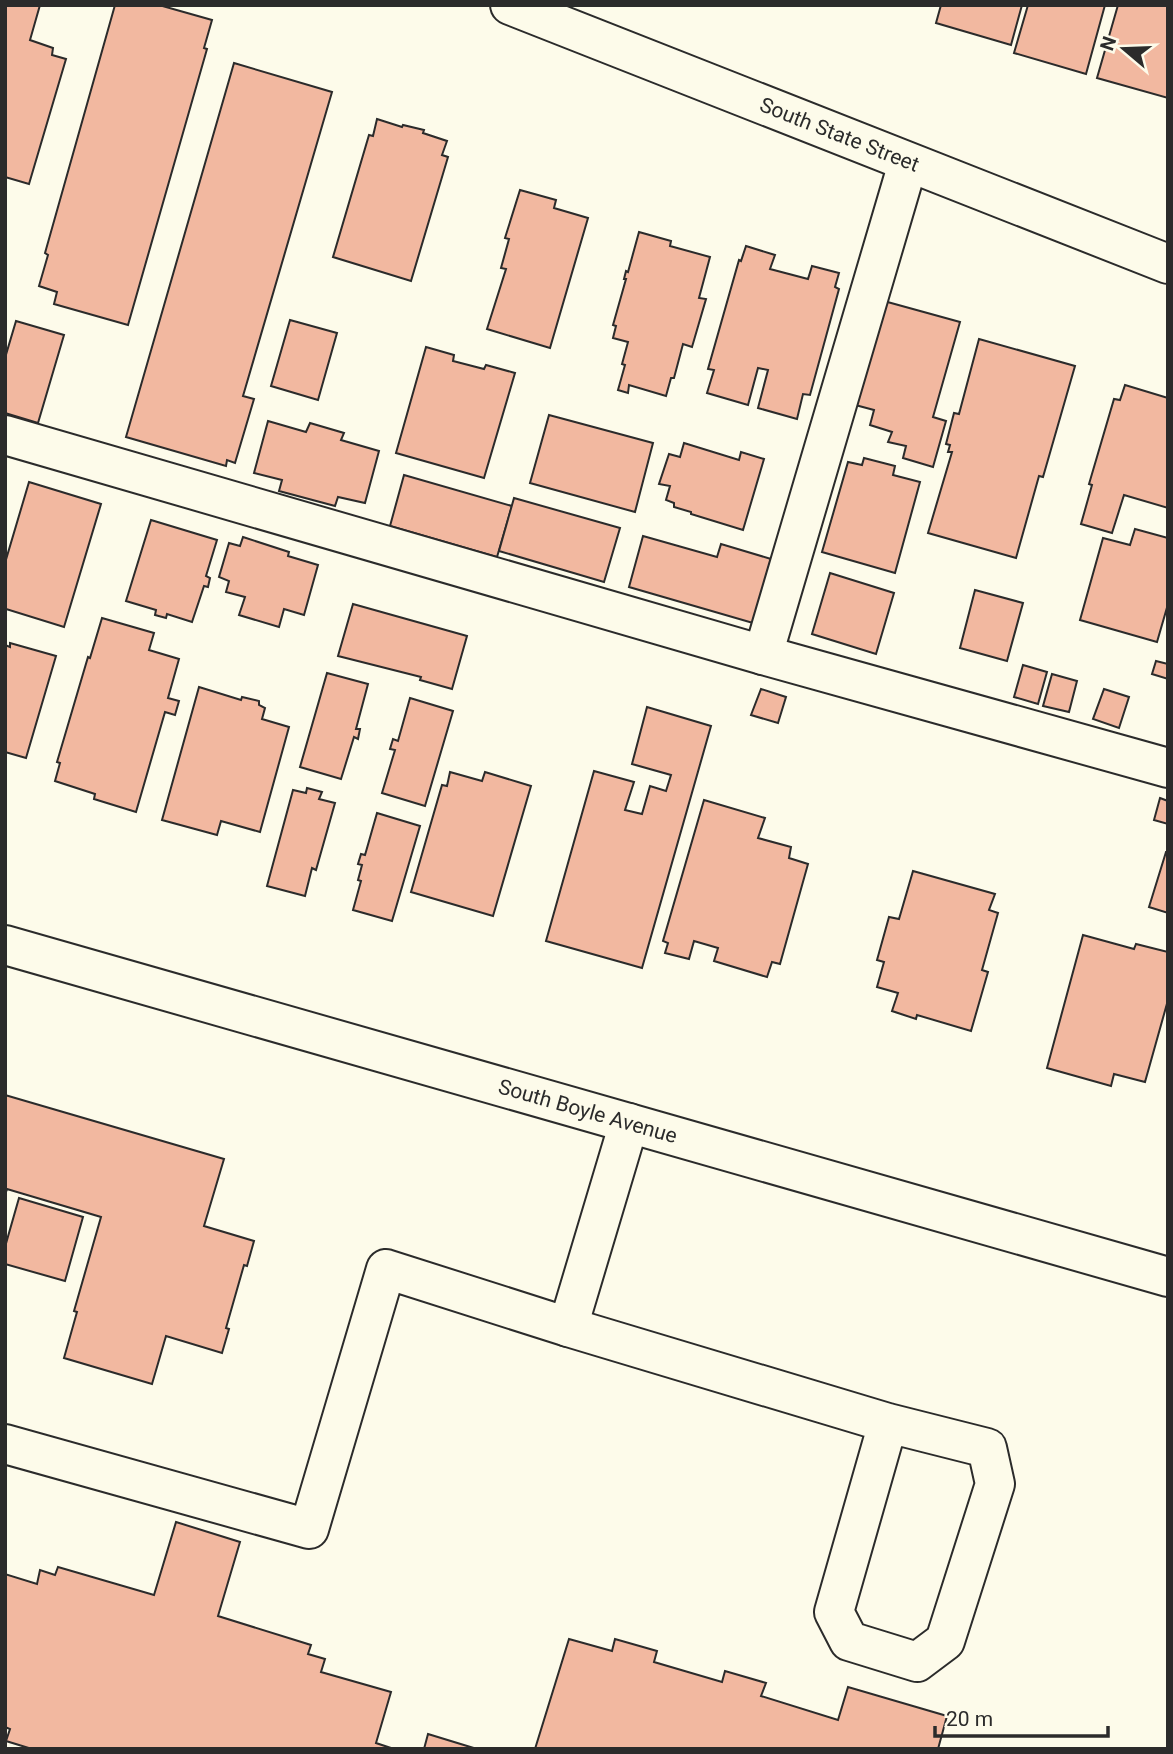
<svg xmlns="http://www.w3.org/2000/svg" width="1173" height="1754" viewBox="0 0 1173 1754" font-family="Roboto,sans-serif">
  <rect width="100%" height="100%" fill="#fdfbea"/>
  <!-- building -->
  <g fill="#f2b8a0" stroke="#2b2b2b" stroke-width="2">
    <path d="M 5,5 L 40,5 L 30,40 L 53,48 L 52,55 L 66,59 L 29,184 L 5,177 Z"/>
    <path d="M 115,5 L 159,5 L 212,20 L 204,48 L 207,49 L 128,325 L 54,304 L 57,292 L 39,286 L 48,255 L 45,253 Z"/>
    <path d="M 941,5 L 1022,5 L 1011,45 L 936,23 Z"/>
    <path d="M 1028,5 L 1105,5 L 1086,74 L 1014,53 Z"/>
    <path d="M 1118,5 L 1168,5 L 1168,98 L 1097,78 Z"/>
    <path d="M 234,63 L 332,92 L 243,396 L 254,399 L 235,463 L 227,460 L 226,466 L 126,437 Z"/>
    <path d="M 377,119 L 402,127 L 403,125 L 424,130 L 423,133 L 447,141 L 442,155 L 448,157 L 411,281 L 333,257 L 369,135 L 373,136 Z"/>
    <path d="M 520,190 L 556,200 L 554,208 L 588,218 L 550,348 L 487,329 L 506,269 L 501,268 L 509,239 L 505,238 Z"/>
    <path d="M 639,232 L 671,241 L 670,246 L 710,257 L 699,298 L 706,299 L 692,347 L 683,344 L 674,378 L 671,378 L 666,396 L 629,385 L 628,393 L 618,390 L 625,365 L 622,364 L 628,342 L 613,338 L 616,326 L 613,325 L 626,279 L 624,279 L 626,271 L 628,272 Z"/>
    <path d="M 746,246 L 775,255 L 770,269 L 808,279 L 812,266 L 839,273 L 835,287 L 839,289 L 810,395 L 803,394 L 797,419 L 758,408 L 768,370 L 758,368 L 748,405 L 707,393 L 714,370 L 708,369 L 739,260 L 741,261 Z"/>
    <path d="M 873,298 L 960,322 L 933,417 L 946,421 L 933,467 L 903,458 L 906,446 L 888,442 L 892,432 L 870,425 L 874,410 L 844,402 Z"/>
    <path d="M 290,320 L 337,333 L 318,400 L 271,386 Z"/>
    <path d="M 16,321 L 64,335 L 38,423 L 5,413 L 5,358 Z"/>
    <path d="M 979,339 L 1075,366 L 1043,477 L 1039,476 L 1016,558 L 928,533 L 952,452 L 948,452 L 950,445 L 946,444 L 954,413 L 959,414 Z"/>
    <path d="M 426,347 L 454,355 L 453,361 L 484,369 L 486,365 L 515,373 L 484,478 L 396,453 Z"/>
    <path d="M 1125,385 L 1168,398 L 1168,508 L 1124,495 L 1112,533 L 1081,524 L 1092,485 L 1089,484 L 1114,399 L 1120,400 Z"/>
    <path d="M 549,415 L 653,443 L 635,512 L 530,483 Z"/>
    <path d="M 268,421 L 306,432 L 310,423 L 344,433 L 341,440 L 379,451 L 365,503 L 338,497 L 335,506 L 279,491 L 282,480 L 254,473 Z"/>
    <path d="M 684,443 L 739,460 L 741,452 L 764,459 L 743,530 L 691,514 L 691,512 L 674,507 L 674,503 L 666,500 L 670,486 L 659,484 L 669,454 L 680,457 Z"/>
    <path d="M 864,458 L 895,466 L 893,475 L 920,482 L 895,573 L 822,552 L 848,462 L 862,465 Z"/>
    <path d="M 404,475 L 512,506 L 497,557 L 390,526 Z"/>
    <path d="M 29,482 L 101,504 L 64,627 L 6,609 L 5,563 Z"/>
    <path d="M 514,498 L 620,528 L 604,582 L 499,551 Z"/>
    <path d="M 151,520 L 217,540 L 206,576 L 210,578 L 208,587 L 204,586 L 192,622 L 167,614 L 166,618 L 155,615 L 156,610 L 126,601 Z"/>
    <path d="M 1135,529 L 1168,538 L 1168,604 L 1157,642 L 1080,620 L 1103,538 L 1130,545 Z"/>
    <path d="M 643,536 L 717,557 L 721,544 L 771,559 L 753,623 L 629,587 Z"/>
    <path d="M 243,537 L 289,552 L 288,556 L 318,565 L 304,615 L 284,609 L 279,627 L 239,615 L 245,597 L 226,592 L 229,581 L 219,577 L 229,543 L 240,546 Z"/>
    <path d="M 830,573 L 894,593 L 876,654 L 812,634 Z"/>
    <path d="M 975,590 L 1023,603 L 1007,661 L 960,648 Z"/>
    <path d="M 353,604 L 467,636 L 452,689 L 420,680 L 421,677 L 338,656 Z"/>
    <path d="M 102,618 L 154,633 L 149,650 L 179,659 L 168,698 L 179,701 L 175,715 L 165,712 L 136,812 L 94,799 L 95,794 L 55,781 L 60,763 L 57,762 L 88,657 L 90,658 Z"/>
    <path d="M 10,643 L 56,656 L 26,758 L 5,752 L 5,645 L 10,647 Z"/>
    <path d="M 1156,661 L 1168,664 L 1168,679 L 1152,674 Z"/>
    <path d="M 1023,665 L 1047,672 L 1038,704 L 1014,697 Z"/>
    <path d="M 327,673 L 368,684 L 356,729 L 360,729 L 358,739 L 354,737 L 341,779 L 300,767 Z"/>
    <path d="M 1052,674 L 1077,681 L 1069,712 L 1043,706 Z"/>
    <path d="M 199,687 L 241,700 L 242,697 L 259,701 L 259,705 L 265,708 L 262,719 L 289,727 L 260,832 L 221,821 L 217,835 L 162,820 Z"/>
    <path d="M 761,689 L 786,697 L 778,723 L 751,715 Z"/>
    <path d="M 1104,689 L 1129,697 L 1119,728 L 1093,719 Z"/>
    <path d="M 410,698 L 453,711 L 425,806 L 382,793 L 395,750 L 390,749 L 393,739 L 398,741 Z"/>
    <path d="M 647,707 L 711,726 L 642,968 L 546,941 L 594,771 L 634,782 L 625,810 L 642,814 L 650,786 L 666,791 L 671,775 L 632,764 Z"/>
    <path d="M 450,772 L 482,781 L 485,772 L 531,786 L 493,916 L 411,892 L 442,785 L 447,786 Z"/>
    <path d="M 307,788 L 322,792 L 319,799 L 335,803 L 316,870 L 312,868 L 305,896 L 267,886 L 293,790 L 306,793 Z"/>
    <path d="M 1160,798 L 1168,801 L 1168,824 L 1154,820 Z"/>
    <path d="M 704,800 L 765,818 L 758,838 L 791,847 L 789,858 L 808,864 L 780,964 L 772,962 L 767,977 L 714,961 L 718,948 L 694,941 L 689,959 L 665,953 L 668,943 L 663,941 Z"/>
    <path d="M 377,813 L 420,826 L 392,921 L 353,910 L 361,881 L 358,880 L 362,865 L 358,864 L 361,854 L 365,855 Z"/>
    <path d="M 1166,852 L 1168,852 L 1168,913 L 1149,907 Z"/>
    <path d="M 913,871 L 995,894 L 989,910 L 998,913 L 982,970 L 988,972 L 971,1031 L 917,1015 L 916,1019 L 892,1011 L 898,993 L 877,987 L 884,962 L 877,960 L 889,917 L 899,919 Z"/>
    <path d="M 1083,935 L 1134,949 L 1136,944 L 1168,952 L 1168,1000 L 1145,1082 L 1114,1074 L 1111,1086 L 1047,1068 Z"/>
    <path d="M 5,1095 L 224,1159 L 204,1226 L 254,1241 L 247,1266 L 244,1265 L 226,1328 L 229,1329 L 222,1353 L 166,1336 L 152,1384 L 64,1358 L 77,1312 L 74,1311 L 101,1217 L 7,1189 L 5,1195 Z"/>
    <path d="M 19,1198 L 83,1217 L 65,1281 L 5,1264 L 5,1247 Z"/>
    <path d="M 176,1522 L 240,1542 L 218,1616 L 311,1645 L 308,1654 L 325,1659 L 321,1672 L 391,1692 L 376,1743 L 394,1749 L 32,1749 L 6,1741 L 10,1729 L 5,1727 L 5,1574 L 37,1584 L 40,1570 L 55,1575 L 58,1567 L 154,1595 Z"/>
    <path d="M 569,1639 L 612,1651 L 615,1639 L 657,1651 L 654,1662 L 722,1682 L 725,1671 L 766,1683 L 761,1696 L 838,1720 L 848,1687 L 947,1716 L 938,1749 L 535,1749 Z"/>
    <path d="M 428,1734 L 477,1749 L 424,1749 Z"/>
  </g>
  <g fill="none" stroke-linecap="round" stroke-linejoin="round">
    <defs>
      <g id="minor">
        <path id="s1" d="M 510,5 L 1168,264"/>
        <path d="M 5,435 L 763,655 L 1168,768"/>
        <path d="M 763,655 L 908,163"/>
        <path d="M 568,1327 L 888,1423 L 987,1448 L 995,1484 L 945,1641 L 917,1662 L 849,1641 L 834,1612 L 888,1423"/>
        <path d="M 5,1444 L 309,1529 L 386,1269 L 568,1327 L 629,1123"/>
      </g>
      <g id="major">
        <path id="s2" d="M 5,945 L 1168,1277"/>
      </g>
    </defs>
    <!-- minor casing -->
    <use href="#minor" stroke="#2b2b2b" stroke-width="42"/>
    <!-- major casing -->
    <use href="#major" stroke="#2b2b2b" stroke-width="42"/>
    <!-- minor -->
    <use href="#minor" stroke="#fdfbea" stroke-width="38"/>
    <!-- major -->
    <use href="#major" stroke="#fdfbea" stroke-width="38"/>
  </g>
  <g text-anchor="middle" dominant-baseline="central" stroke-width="5" stroke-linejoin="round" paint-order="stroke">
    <!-- street labels -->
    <g font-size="21" fill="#2b2b2b" stroke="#fdfbea">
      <text stroke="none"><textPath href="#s1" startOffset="354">South State Street</textPath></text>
      <text stroke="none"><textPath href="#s2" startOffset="606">South Boyle Avenue</textPath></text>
    </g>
  </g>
  <!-- border -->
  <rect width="1173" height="1754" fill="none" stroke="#2b2b2b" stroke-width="14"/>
  <!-- north arrow -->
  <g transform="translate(1124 49) rotate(289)" stroke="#fdfbea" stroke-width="5" paint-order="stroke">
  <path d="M0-5L12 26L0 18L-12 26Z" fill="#2b2b2b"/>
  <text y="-10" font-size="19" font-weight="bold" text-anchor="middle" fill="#2b2b2b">N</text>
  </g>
  <!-- scale -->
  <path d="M935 1726v10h173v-10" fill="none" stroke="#2b2b2b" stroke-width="3.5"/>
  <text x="946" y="1726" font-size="21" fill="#2b2b2b" stroke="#fdfbea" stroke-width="5" paint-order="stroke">20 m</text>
</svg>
